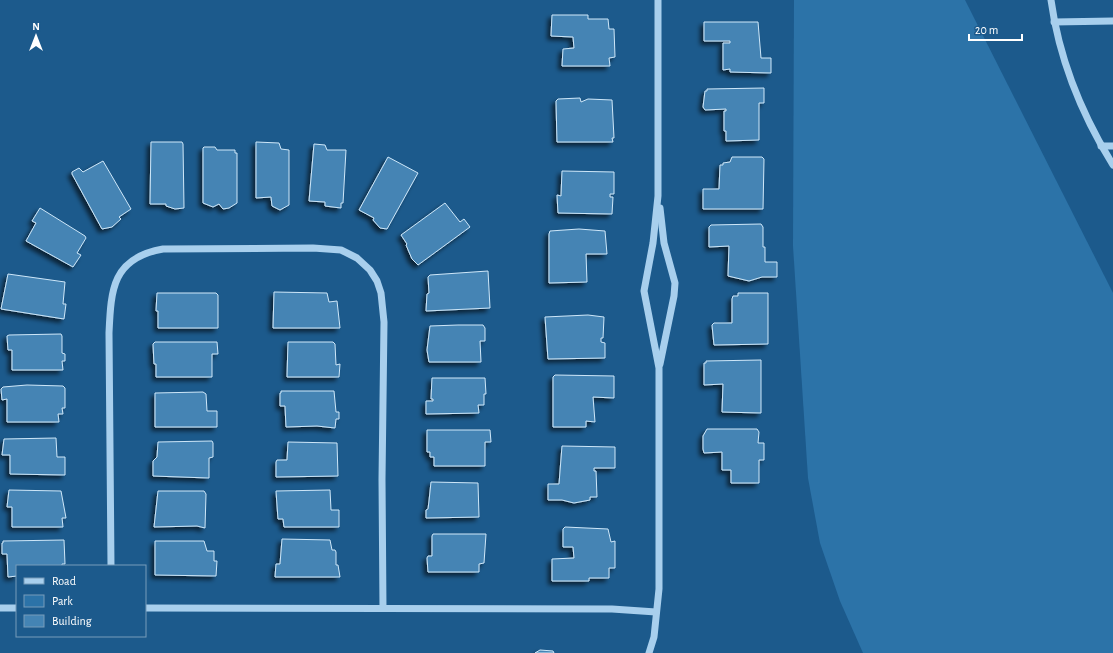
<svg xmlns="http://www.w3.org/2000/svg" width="1113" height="653" viewBox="0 0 1113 653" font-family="'Alegreya Sans',sans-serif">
  <defs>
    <filter id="shadow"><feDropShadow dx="-3.5" dy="3.5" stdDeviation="2" flood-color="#0009"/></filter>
  </defs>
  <rect width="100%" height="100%" fill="#1c5a8c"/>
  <!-- green -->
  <path fill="#2c73a8" d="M 794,0 L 965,0 L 1113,293 L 1113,653 L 863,653 L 840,601 L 820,543 L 808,478 L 793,246 Z"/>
  <!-- building -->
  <g fill="#4484b4" stroke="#cee7f9" filter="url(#shadow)">
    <path d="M 552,15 L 588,15 L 588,19 L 608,19 L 609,29 L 614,29 L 615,57 L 609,58 L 610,66 L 562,66 L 563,49 L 574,48 L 573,37 L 551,36 Z"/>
    <path d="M 704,22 L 758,22 L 761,58 L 771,58 L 771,73 L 730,72 L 730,69 L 723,70 L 723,43 L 730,43 L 730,41 L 704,41 Z"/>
    <path d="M 764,88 L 764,103 L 759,103 L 759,140 L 726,141 L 726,131 L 724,131 L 724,111 L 726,111 L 726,109 L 705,110 L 703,107 L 705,91 L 707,91 L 707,89 Z"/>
    <path d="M 580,98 L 581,102 L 588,99 L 612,100 L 614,138 L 612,138 L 613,142 L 557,142 L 556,101 L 558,99 Z"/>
    <path d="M 151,142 L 182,142 L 183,144 L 184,208 L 175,209 L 166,206 L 166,204 L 150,204 Z"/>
    <path d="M 256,142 L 279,143 L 281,149 L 289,150 L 289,205 L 280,210 L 272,206 L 271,197 L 256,198 Z"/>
    <path d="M 314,144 L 325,145 L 327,150 L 346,150 L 343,203 L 341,203 L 341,208 L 325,206 L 325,202 L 309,201 Z"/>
    <path d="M 204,147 L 215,147 L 217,150 L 235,150 L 235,153 L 237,153 L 237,203 L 229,208 L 223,209 L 219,204 L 213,207 L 203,203 L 203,148 Z"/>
    <path d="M 388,157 L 418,173 L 387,229 L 380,228 L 373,220 L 374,218 L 359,210 Z"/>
    <path d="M 732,157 L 762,157 L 764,159 L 763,209 L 703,209 L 703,189 L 719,189 L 720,165 L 723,165 L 723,163 L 730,162 Z"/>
    <path d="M 103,161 L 131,209 L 119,217 L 121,219 L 112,227 L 102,229 L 72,174 L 72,172 L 79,168 L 83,172 Z"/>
    <path d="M 562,171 L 614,172 L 614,194 L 610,194 L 610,197 L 613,197 L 612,214 L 558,213 L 557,195 L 561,196 Z"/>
    <path d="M 445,203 L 460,222 L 464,219 L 470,227 L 418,265 L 412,259 L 406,245 L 407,244 L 401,235 Z"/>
    <path d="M 40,208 L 85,236 L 86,238 L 77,253 L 81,255 L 73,267 L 26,241 L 36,223 L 32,221 Z"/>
    <path d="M 761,224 L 763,227 L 763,247 L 765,247 L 765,262 L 777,262 L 777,277 L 762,277 L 749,281 L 728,276 L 729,246 L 709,247 L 709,227 L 711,225 Z"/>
    <path d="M 579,229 L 605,231 L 607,254 L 586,254 L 587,282 L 549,283 L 549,234 L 550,231 Z"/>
    <path d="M 488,271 L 490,308 L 426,311 L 427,294 L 429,293 L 428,277 L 430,275 Z"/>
    <path d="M 8,274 L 65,282 L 63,304 L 66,304 L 64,319 L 1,309 Z"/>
    <path d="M 274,292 L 327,293 L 329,302 L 337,301 L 340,328 L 273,328 Z"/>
    <path d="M 157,293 L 216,293 L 218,295 L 218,328 L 158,328 L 158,311 L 156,311 Z"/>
    <path d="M 738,293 L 768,293 L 768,344 L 714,345 L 712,325 L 714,323 L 732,323 L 732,299 L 733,296 L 738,296 Z"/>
    <path d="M 588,315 L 604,317 L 603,338 L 601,338 L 601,342 L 605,343 L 605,358 L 548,359 L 545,317 Z"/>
    <path d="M 458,325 L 483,325 L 485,328 L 485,341 L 480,341 L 481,362 L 429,362 L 427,350 L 430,326 Z"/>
    <path d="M 61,334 L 62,336 L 62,353 L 65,354 L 65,361 L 62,361 L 63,370 L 12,370 L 12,350 L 8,350 L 7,336 L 9,335 Z"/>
    <path d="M 155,342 L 217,342 L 218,354 L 212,354 L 212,377 L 156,377 L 156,364 L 154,364 L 153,344 Z"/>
    <path d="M 288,342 L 333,342 L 335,344 L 336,365 L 340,364 L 339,377 L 287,377 Z"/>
    <path d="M 761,360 L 761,413 L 722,412 L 723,384 L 704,385 L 704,363 L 706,363 L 706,361 Z"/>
    <path d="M 555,375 L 614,376 L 614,398 L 593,397 L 595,422 L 586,421 L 586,427 L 553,427 L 553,377 Z"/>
    <path d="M 432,378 L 485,378 L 486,394 L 484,394 L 484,405 L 478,405 L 479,413 L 426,414 L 426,401 L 433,401 L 433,399 L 431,399 Z"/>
    <path d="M 27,385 L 63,386 L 65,388 L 65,408 L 62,408 L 63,414 L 58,414 L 59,422 L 7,422 L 7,399 L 2,400 L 1,389 L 3,387 Z"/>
    <path d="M 281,391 L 334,391 L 336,412 L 339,412 L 339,419 L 336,419 L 335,428 L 317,426 L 286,427 L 285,406 L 280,406 L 280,393 L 281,393 Z"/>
    <path d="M 203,392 L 206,394 L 207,411 L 217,411 L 217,427 L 155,427 L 155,393 Z"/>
    <path d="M 707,429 L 757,429 L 759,432 L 758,443 L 764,443 L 764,460 L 759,460 L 759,483 L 731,483 L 731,470 L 722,470 L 722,452 L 704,453 L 703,449 L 703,436 Z"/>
    <path d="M 427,430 L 490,430 L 491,442 L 485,442 L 485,466 L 434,466 L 434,457 L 430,457 L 430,452 L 427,452 Z"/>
    <path d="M 56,438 L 57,457 L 65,457 L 65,475 L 10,474 L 10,455 L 2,455 L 4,439 Z"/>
    <path d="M 212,441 L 213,443 L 213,457 L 209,458 L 209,478 L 153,476 L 153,461 L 157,457 L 158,442 Z"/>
    <path d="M 288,442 L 337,443 L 338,476 L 276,477 L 276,462 L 277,460 L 287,460 Z"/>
    <path d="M 562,446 L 615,447 L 615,468 L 594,468 L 594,471 L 596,471 L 597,497 L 590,497 L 590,500 L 574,503 L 562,500 L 548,500 L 548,484 L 559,484 Z"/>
    <path d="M 431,482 L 478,483 L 479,517 L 426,518 L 426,510 L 428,509 L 429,501 Z"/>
    <path d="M 9,490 L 61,491 L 66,518 L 62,518 L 63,527 L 12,527 L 12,507 L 7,507 Z"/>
    <path d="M 330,490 L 331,510 L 339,510 L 339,527 L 284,527 L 283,519 L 278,519 L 276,491 Z"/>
    <path d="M 158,491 L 204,491 L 206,494 L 205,528 L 197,526 L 154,527 Z"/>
    <path d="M 565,527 L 608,529 L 611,542 L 615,541 L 615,568 L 609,568 L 609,578 L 589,578 L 589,581 L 552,581 L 552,559 L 574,558 L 573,547 L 563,547 L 563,529 Z"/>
    <path d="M 433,534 L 486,534 L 484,563 L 479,564 L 479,572 L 428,572 L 427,558 L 428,556 L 432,556 L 432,536 Z"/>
    <path d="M 282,539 L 330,540 L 332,550 L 335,550 L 336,552 L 336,565 L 338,565 L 340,577 L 275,577 L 276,564 L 280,564 Z"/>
    <path d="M 64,540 L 65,564 L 62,564 L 62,566 L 17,566 L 17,576 L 8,577 L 7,554 L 2,554 L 2,543 L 3,543 L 3,541 Z"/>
    <path d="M 155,541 L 204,541 L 207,551 L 214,551 L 214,561 L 217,561 L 216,576 L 155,575 Z"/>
    <path d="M 540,650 L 553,651 L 554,653 L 535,653 Z"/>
  </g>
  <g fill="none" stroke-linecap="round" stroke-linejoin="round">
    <!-- minor -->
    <g stroke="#a8cfed" stroke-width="7">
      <path d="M 1051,0 C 1059,58 1082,115 1113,165"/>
      <path d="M 1054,22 L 1113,21"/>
      <path d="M 1101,146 L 1113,146"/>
      <path d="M 660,364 L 674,296 L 675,283 L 664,243 L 660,208"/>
      <path d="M 111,566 L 109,333 C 111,290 112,258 163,249 L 313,248 L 341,250 L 357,258 L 370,270 L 377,281 L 381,293 L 384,322 L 382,479 L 383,608"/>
      <path d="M 0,608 L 17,608"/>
      <path d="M 145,608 L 612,609 L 656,612"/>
      <path d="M 649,653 L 654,637 L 659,589 L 659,368 L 644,291 L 653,243 L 658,196 L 658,0"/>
    </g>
  </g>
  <!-- legend -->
  <rect x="16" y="565" width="130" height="72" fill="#1c5a8c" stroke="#779cba"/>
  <rect x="24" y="578" width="20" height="6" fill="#a8cfed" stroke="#779cba"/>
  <text x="52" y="585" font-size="12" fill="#ffffff">Road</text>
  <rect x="24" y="595" width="20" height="12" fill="#2c73a8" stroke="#779cba"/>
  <text x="52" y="605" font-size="12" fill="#ffffff">Park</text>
  <rect x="24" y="615" width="20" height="12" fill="#4484b4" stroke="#779cba"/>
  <text x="52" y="625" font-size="12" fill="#ffffff">Building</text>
  <!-- north arrow -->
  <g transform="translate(36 36)" stroke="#1c5a8c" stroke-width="3" paint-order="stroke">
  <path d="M0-3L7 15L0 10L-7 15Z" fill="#ffffff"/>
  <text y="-6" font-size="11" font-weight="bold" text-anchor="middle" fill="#ffffff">N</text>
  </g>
  <!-- scale -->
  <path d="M969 34v6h53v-6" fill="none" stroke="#ffffff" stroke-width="2"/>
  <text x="975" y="34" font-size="12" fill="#ffffff" stroke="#1c5a8c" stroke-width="3" paint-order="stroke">20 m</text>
</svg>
